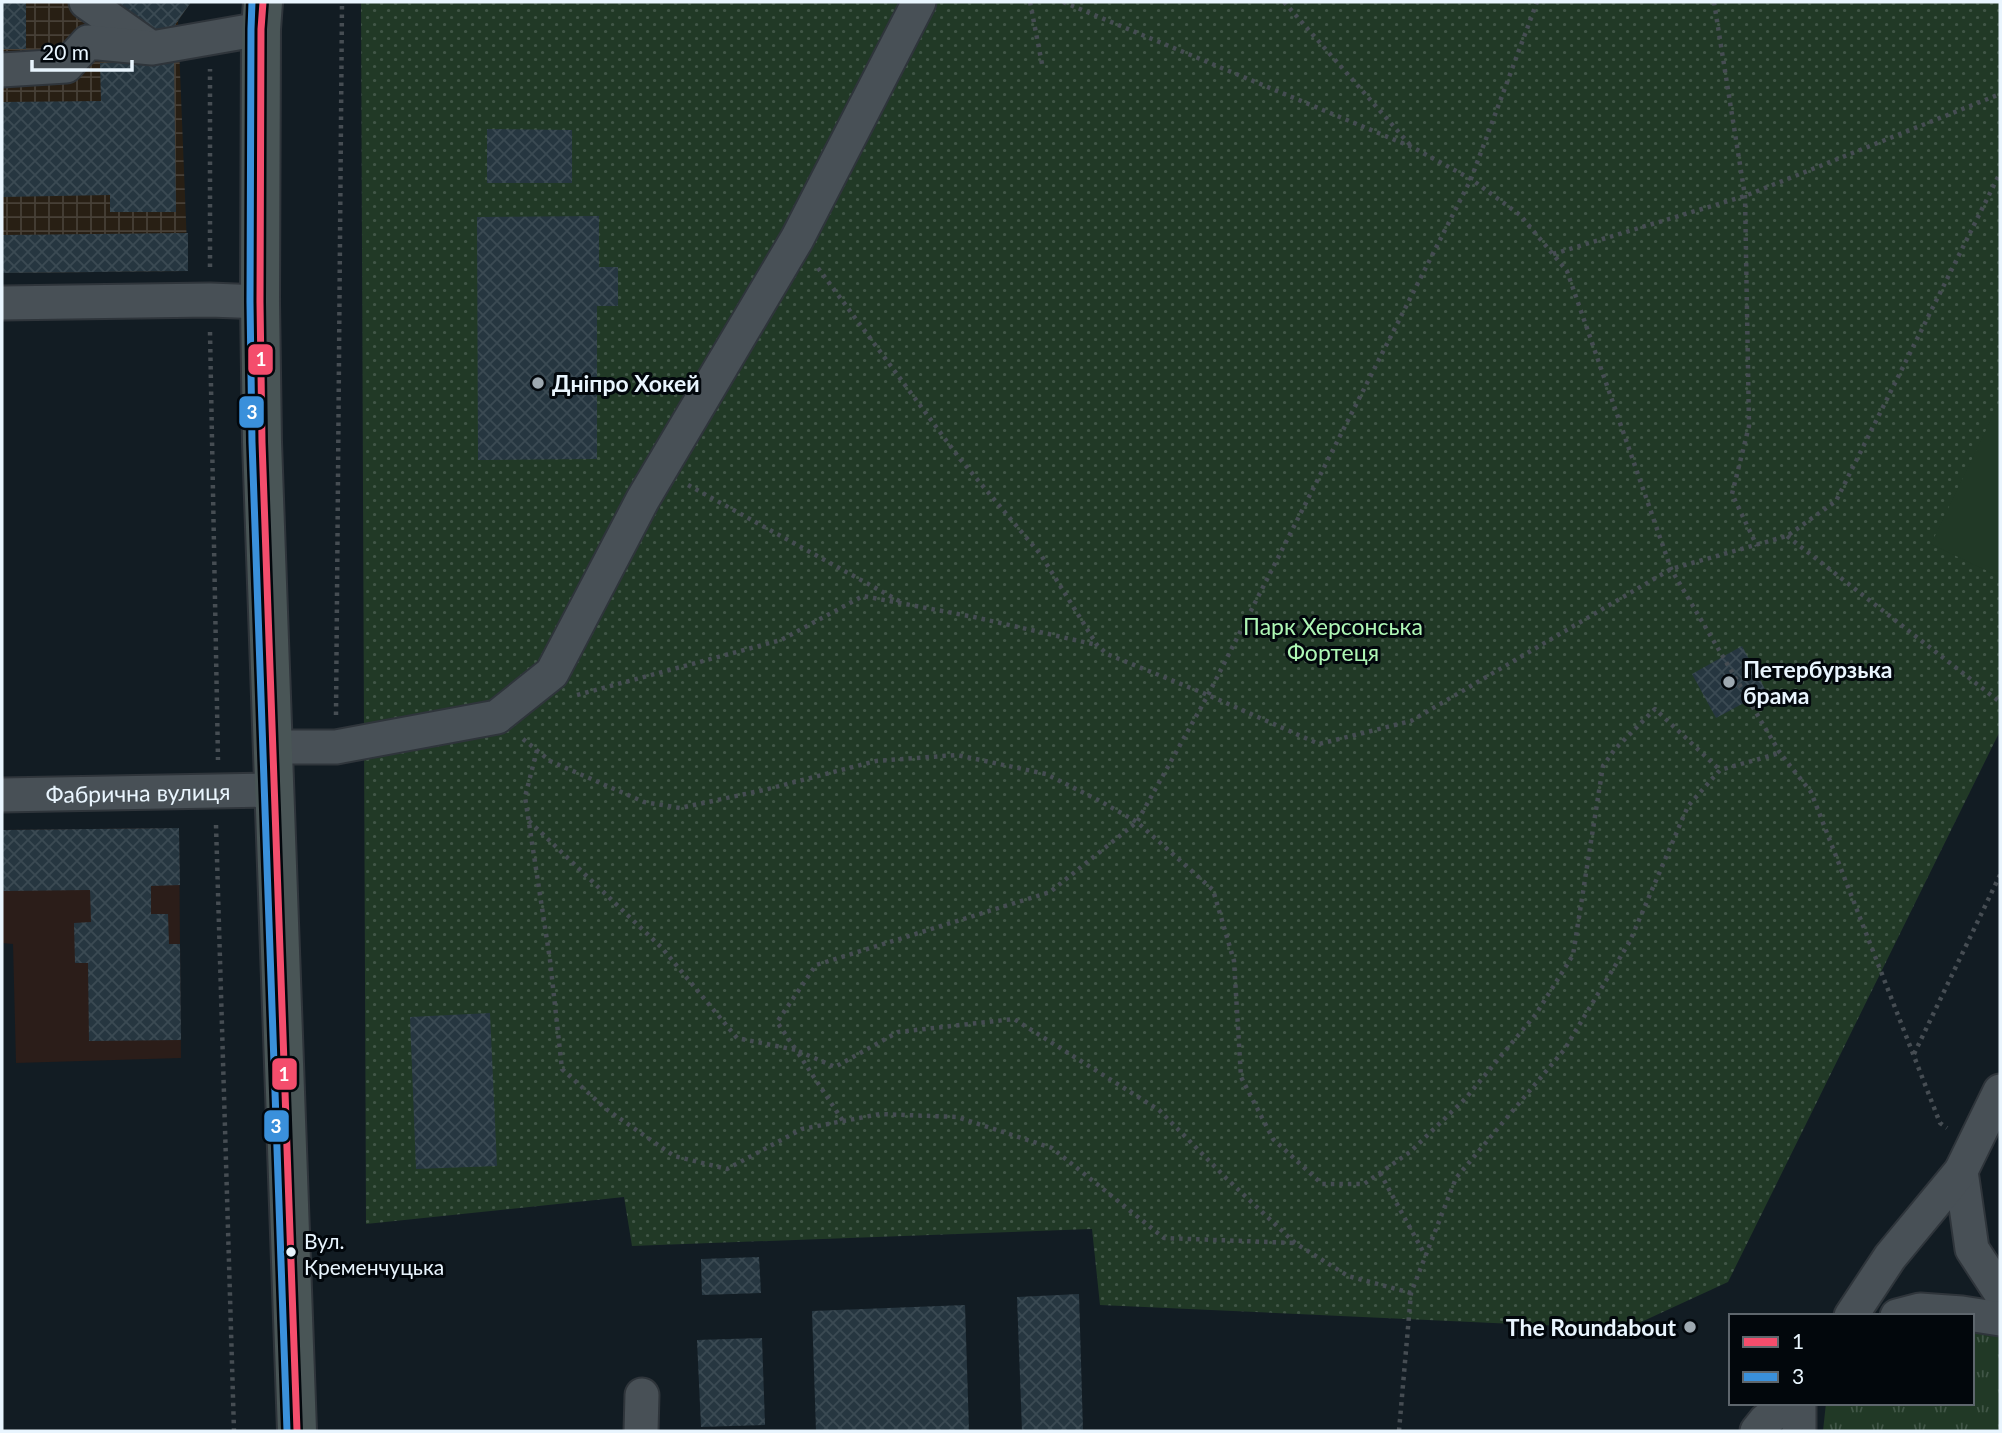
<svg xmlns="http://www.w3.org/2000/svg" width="2002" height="1433" viewBox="0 0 2002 1433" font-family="Lato,sans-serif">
  <defs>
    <pattern id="industrial-grid" width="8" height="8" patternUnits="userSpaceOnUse" patternTransform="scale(1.75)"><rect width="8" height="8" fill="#281f14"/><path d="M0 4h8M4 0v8" fill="none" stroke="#474037"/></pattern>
    <pattern id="grass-tufts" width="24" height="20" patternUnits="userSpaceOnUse" patternTransform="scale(1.75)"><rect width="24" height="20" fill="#213926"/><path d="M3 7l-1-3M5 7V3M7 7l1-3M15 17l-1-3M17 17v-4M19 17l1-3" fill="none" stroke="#415647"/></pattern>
    <pattern id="park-dots" width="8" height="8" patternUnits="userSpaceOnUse" patternTransform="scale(1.75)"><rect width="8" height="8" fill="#213926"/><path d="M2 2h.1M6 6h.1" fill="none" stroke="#415647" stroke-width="1.8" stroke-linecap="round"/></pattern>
    <pattern id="building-cross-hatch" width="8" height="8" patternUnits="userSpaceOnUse" patternTransform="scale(1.75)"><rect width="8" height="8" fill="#263640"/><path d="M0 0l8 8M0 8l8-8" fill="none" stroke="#3b4a53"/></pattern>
  </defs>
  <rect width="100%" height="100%" fill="#121c23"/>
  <!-- commercial -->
  <path fill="#2b1d19" d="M 179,828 L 181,1058 L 16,1063 L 13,944 L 2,943 L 2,830 Z"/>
  <!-- industrial -->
  <path fill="url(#industrial-grid)" d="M 2,2 L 191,2 L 178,21 L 188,271 L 2,273 Z"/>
  <!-- grass -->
  <path fill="url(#grass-tufts)" d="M 1972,1325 L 2000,1332 L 2000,1431 L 1823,1431 L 1826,1403 L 1972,1403 Z"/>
  <!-- park -->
  <path fill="url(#park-dots)" d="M 361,2 L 2000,2 L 2000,731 L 1728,1282 L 1626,1329 L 1100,1305 L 1092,1229 L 632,1246 L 624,1197 L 366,1224 Z"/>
  <!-- garden -->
  <path fill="#213926" d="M 2000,401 L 2000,577 L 1931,544 Z"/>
  <!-- building -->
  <g fill="url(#building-cross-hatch)">
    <rect x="2" y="2" width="24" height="47"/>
    <path d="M 104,2 L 191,2 L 163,42 Z"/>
    <path d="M 174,62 L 176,212 L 110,212 L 110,195 L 2,197 L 2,102 L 101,101 L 100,63 Z"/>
    <path d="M 487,129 L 572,130 L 572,183 L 487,183 Z"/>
    <path d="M 599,216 L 599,267 L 618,267 L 618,306 L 597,306 L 597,459 L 478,460 L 477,217 Z"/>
    <path d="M 188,233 L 188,271 L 2,273 L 2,235 Z"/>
    <path d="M 1742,646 L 1766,691 L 1716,718 L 1692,674 Z"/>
    <path d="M 179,828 L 180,885 L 151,886 L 151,914 L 168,914 L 169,944 L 180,944 L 181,1040 L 89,1041 L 88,963 L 75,963 L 74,923 L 91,922 L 90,890 L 2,891 L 2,830 Z"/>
    <path d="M 490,1013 L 497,1166 L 416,1169 L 410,1017 Z"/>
    <path d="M 759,1257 L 761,1293 L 702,1295 L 701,1259 Z"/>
    <path d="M 1079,1294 L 1083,1431 L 1022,1431 L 1017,1297 Z"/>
    <path d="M 965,1305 L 969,1431 L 816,1431 L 812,1311 Z"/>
    <path d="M 762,1338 L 765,1425 L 701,1427 L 697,1340 Z"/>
  </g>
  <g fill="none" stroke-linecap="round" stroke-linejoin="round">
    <defs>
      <g id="minor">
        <path d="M 86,2 L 150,47"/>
        <path d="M 2,70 L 66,66 L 88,42 L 152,48 L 261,29"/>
        <path d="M 2,303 L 210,300 L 260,302"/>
        <path d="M 274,747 L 336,747 L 497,717 L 552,673 L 643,499 L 797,239 L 919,2"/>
        <path id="s1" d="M 2,795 L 275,790"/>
        <path d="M 1961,1171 L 1972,1249 L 2000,1292"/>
        <path d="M 1851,1316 L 1890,1257 L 1961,1171 L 2000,1091"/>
        <path d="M 1897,1316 L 1920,1310 L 1962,1313 L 2000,1319"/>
        <path d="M 641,1431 L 642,1395"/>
        <path d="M 1757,1431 L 1765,1421 L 1787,1403"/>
        <path d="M 1799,1431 L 1799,1403"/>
      </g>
      <path id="major" d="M 263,2 L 261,29 L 260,302 L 262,442 L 297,1431"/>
    </defs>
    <!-- minor casing -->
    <use href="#minor" stroke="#2f353b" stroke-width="37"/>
    <!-- major casing -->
    <use href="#major" stroke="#2f353b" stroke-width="42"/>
    <!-- path -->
    <g stroke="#464d53" stroke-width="4.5" stroke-dasharray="3.5 5" stroke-linecap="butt">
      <path d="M 1030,2 L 1042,64"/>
      <path d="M 1063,2 L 1412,147 L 1471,179 L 1520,215 L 1567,271 L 1671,569 L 1780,753 L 1811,792 L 1940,1123 L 1947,1128"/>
      <path d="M 1284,2 L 1411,146"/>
      <path d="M 1714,2 L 1745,196 L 1749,426 L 1732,494 L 1757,546"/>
      <path d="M 1553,254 L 1745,196 L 2000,94"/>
      <path d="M 210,267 L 210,69"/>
      <path d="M 818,268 L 960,459 L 1041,555 L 1097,645 L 1107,654 L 1208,695 L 1319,744 L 1411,721 L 1671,569 L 1787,536 L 1836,501 L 2000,173"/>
      <path d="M 210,332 L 218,760"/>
      <path d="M 688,485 L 901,602"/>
      <path d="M 1787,536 L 2000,702"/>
      <path d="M 577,695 L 781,640 L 863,596 L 974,617 L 1097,645"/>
      <path d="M 336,715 L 342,2"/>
      <path d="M 523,739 L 550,761 L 644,802 L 680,808 L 764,790 L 876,761 L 957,755 L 1046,774 L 1100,801 L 1137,822 L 1213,890 L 1234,961 L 1241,1077 L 1273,1139 L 1322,1184 L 1364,1184 L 1410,1152 L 1465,1099 L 1536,1014 L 1573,955 L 1603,766 L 1615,749 L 1655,709 L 1720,770"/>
      <path d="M 537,750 L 525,797 L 550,960 L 562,1069 L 606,1109 L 674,1156 L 727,1169 L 802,1129 L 880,1114 L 957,1117 L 1052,1148 L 1164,1238 L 1294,1243"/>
      <path d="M 529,821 L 662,948 L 737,1038 L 796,1050 L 843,1121"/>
      <path d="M 216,825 L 234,1431"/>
      <path d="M 1914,1054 L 2000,875"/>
      <path d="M 1380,1173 L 1425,1255"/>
      <path d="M 1411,1293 L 1348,1276 L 1295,1243 L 1227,1179 L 1159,1110 L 1014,1019 L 898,1032 L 835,1067 L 796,1050 L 777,1022 L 816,965 L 1050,892 L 1137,822 L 1208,695 L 1471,179 L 1537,2"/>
      <path d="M 1399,1431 L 1411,1293 L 1456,1178 L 1564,1050 L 1630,941 L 1688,806 L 1720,770 L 1780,753"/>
    </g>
    <!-- minor -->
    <use href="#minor" stroke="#485056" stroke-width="33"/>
    <!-- major -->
    <use href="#major" stroke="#495556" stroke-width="38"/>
    <defs>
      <path id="bus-1" d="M 263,2 L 261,29 L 260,302 L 262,442 L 297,1431"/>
      <path id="bus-2" d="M 252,2 L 251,29 L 250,302 L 252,442 L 287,1431"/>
    </defs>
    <!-- bus-1 casing -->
    <use href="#bus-1" stroke="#02070c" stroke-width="12"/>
    <!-- bus-2 casing -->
    <use href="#bus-2" stroke="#02070c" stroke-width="12"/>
    <!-- bus-1 -->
    <use href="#bus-1" stroke="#f44d6c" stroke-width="7"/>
    <!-- bus-2 -->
    <use href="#bus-2" stroke="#3a90db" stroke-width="7"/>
  </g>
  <!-- markers -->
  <g fill="#9ea9b1" stroke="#02070c" stroke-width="2.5">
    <circle cx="538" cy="383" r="7"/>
    <circle cx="1729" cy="682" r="7"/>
    <circle cx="1690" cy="1327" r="7"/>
  </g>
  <circle fill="#e9f5fe" stroke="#02070c" stroke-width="2.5" cx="291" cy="1252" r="6"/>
  <g text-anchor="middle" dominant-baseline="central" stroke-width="6" stroke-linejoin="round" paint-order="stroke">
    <!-- bus labels -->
    <g font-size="21" fill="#e9f5fe" stroke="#02070c" text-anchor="start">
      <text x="304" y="1240">Вул.<tspan x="304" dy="26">Кременчуцька</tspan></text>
    </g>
    <!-- poi labels -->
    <g font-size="23" font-weight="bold" fill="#e9f5fe" stroke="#02070c" text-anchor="start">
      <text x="552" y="383">Дніпро Хокей</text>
      <text x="1743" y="669">Петербурзька<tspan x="1743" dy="26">брама</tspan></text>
      <text x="1676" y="1327" text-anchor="end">The Roundabout</text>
    </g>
    <!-- park labels -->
    <g font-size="23" fill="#aef7b5" stroke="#02070c">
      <text x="1333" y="626">Парк Херсонська<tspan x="1333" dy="26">Фортеця</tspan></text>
    </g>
    <!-- street labels -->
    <g font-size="23" fill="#e9f5fe" stroke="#02070c">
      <text stroke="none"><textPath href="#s1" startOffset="136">Фабрична вулиця</textPath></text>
    </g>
  </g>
  <g stroke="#02070c" stroke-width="2.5">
    <rect x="247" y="343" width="27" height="33" rx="7" fill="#f44d6c"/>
    <rect x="238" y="395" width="27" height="34" rx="7" fill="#3a90db"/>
    <rect x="271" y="1057" width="27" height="34" rx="7" fill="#f44d6c"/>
    <rect x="263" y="1109" width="27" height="34" rx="7" fill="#3a90db"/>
  </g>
  <g font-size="19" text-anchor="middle" font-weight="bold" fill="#fff">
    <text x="261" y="366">1</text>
    <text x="252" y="419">3</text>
    <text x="284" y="1081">1</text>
    <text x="276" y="1133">3</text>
  </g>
  <!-- border -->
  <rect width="2002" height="1433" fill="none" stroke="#e9f5fe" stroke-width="7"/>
  <!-- legend -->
  <rect x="1729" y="1314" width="245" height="91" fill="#02070c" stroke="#5e666d" stroke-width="2"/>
  <rect x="1743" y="1337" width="35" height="10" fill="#f44d6c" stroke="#5e666d" stroke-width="2"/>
  <text x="1792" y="1349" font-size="21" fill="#e9f5fe">1</text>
  <rect x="1743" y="1372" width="35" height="10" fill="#3a90db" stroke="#5e666d" stroke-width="2"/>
  <text x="1792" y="1384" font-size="21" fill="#e9f5fe">3</text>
  <!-- scale -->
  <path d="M32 60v10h100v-10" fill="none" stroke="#e9f5fe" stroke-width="3.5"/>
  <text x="42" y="60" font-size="21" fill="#e9f5fe" stroke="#02070c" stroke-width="5" paint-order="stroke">20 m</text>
</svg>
